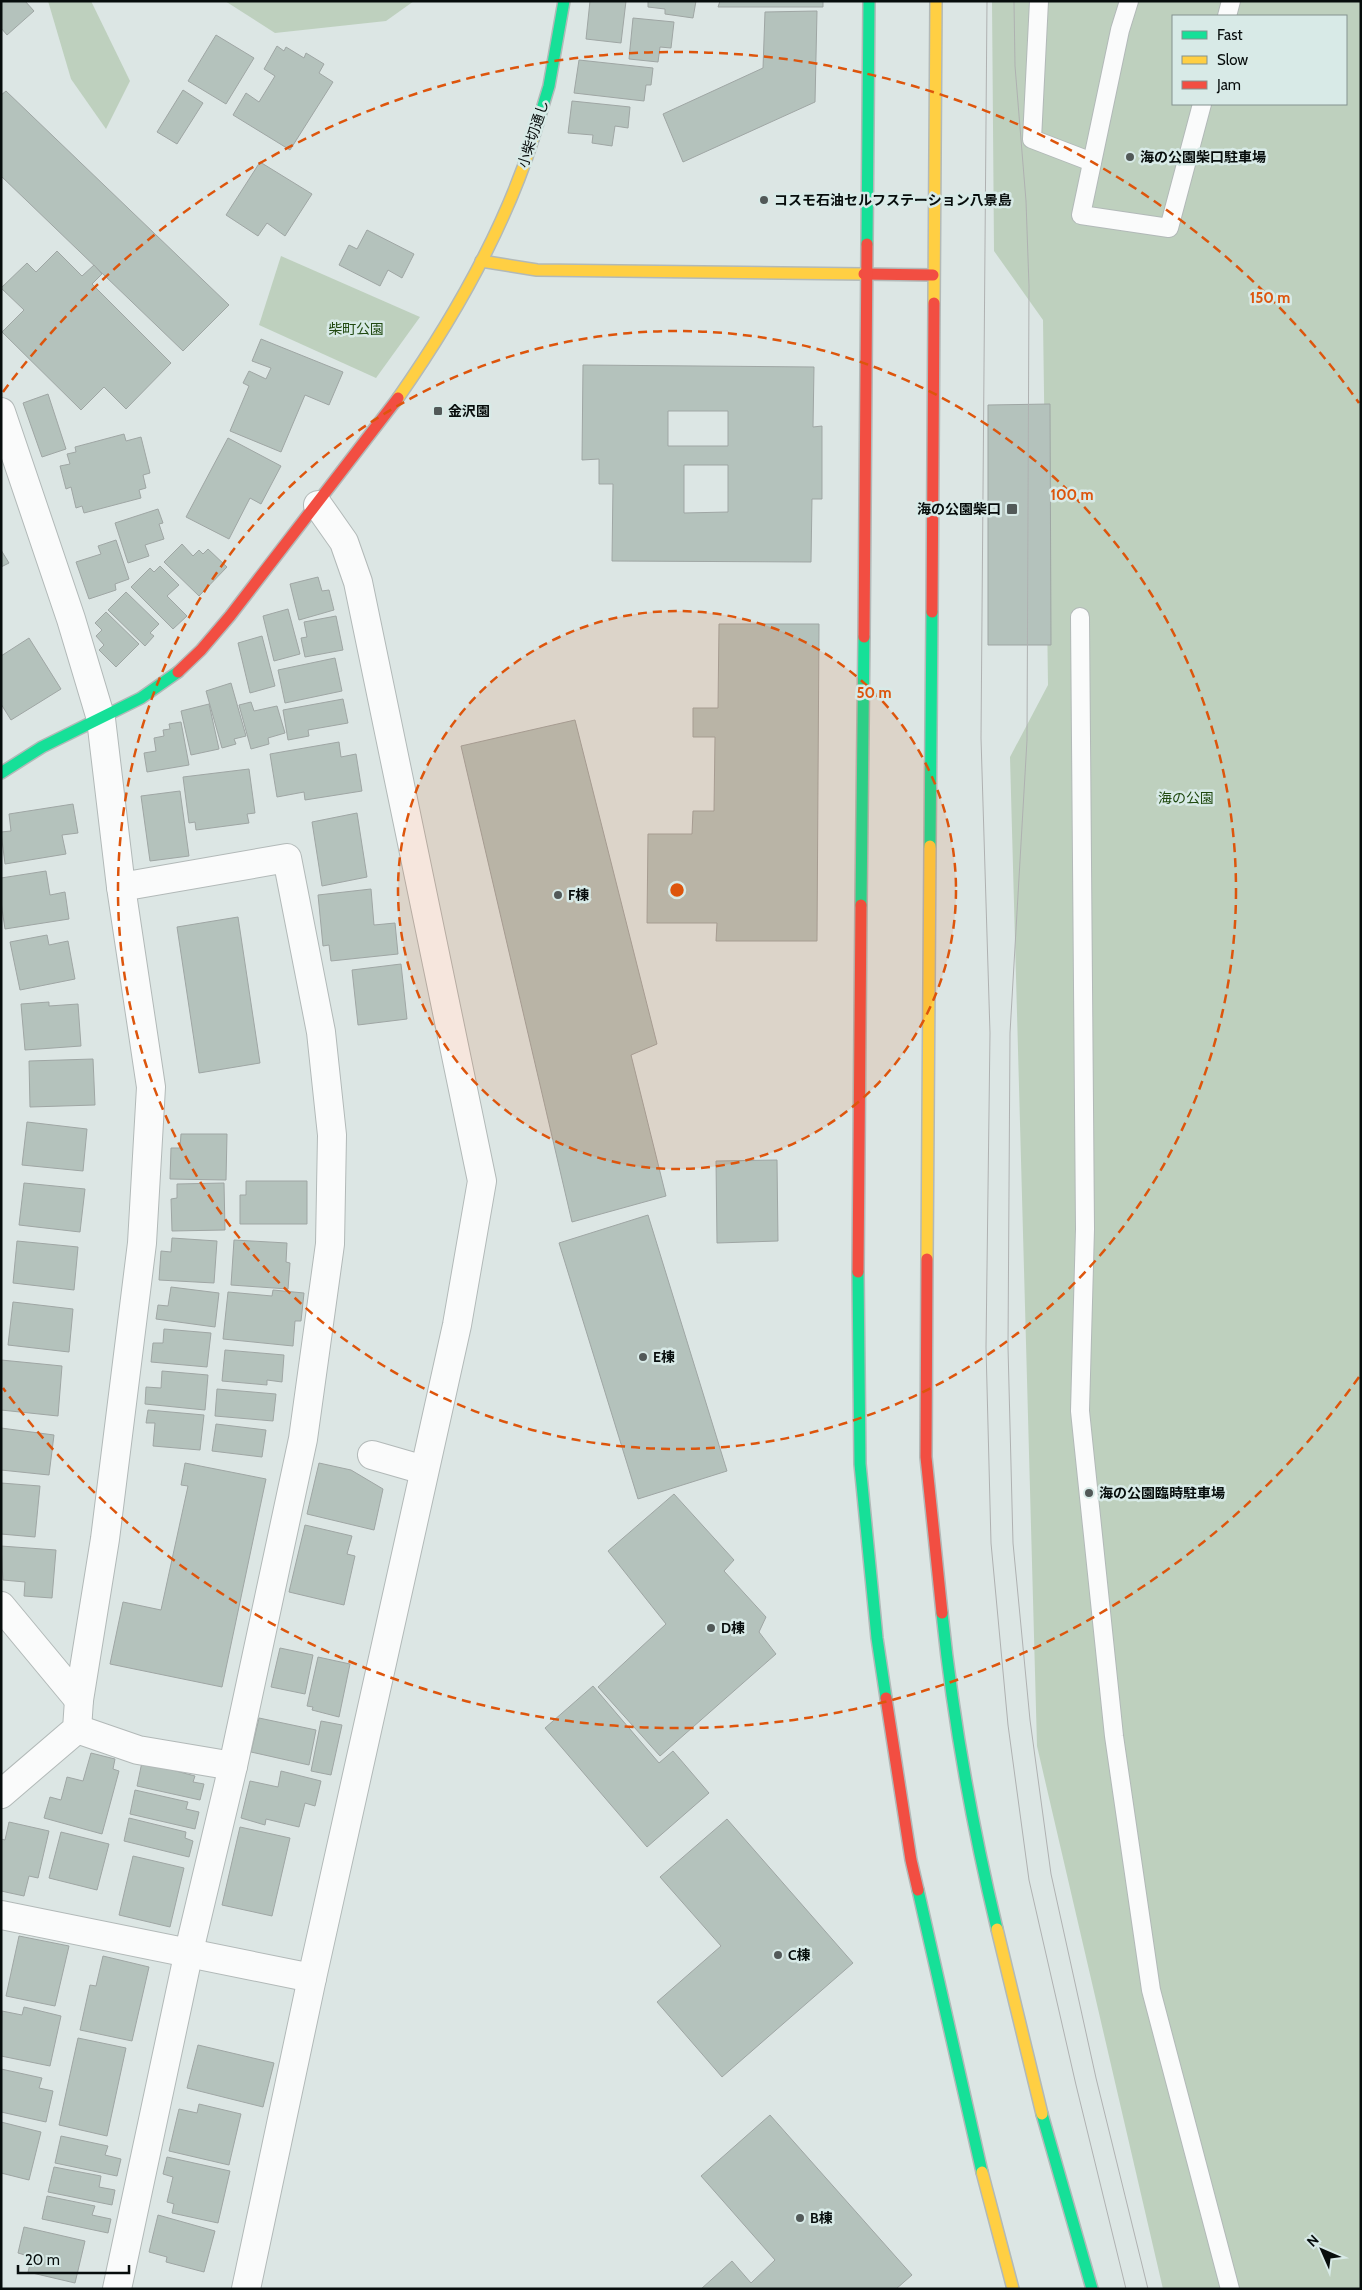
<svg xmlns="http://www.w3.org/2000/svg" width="1362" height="2290" viewBox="0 0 1362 2290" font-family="Cabin,'Noto Sans JP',sans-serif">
  <rect width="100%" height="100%" fill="#dce6e4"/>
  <!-- green -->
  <g fill="#bed0be" fill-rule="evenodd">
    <path d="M 48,1 L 91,1 L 130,81 L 106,129 L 71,79 Z"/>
    <path d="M 225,1 L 414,1 L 386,21 L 275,33 Z"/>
    <path d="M 992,1 L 1361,1 L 1361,2289 L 1163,2289 L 1037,1746 L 1010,757 L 1048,685 L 1043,320 L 994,251 ZM 1173,16 L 1346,16 L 1346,104 L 1173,104 Z"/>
    <path d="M 281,256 L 420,317 L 376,378 L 259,325 Z"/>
  </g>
  <!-- building -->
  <g fill="#b4c2bc" stroke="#9fa6a4" fill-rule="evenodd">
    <path d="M 1,1 L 25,1 L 34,11 L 7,35 L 1,28 Z"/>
    <path d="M 590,1 L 626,1 L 621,43 L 586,39 Z"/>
    <path d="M 648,1 L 696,1 L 693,18 L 665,14 L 665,9 L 648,7 Z"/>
    <path d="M 720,1 L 823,1 L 823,7 L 718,7 Z"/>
    <path d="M 817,11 L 815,102 L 683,162 L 663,114 L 763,68 L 765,12 Z"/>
    <path d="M 633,18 L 674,22 L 671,48 L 660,47 L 658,62 L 629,59 Z"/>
    <path d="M 216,35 L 254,58 L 226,104 L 188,81 Z"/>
    <path d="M 277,46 L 284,51 L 286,47 L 304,58 L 306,53 L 324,64 L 319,73 L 333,82 L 290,150 L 233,115 L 246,93 L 259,102 L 275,76 L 264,69 Z"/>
    <path d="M 579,60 L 653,68 L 651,85 L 646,85 L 644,101 L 574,93 Z"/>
    <path d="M 183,90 L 203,103 L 177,144 L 157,132 Z"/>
    <path d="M 6,91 L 229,305 L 183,351 L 1,176 L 1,95 Z"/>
    <path d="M 572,101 L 630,107 L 628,128 L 615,126 L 612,146 L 592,143 L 593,135 L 568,133 Z"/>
    <path d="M 260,162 L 312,194 L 285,236 L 267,223 L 258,236 L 226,215 Z"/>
    <path d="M 367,230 L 414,254 L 402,278 L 388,270 L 380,286 L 339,265 L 349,245 L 357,249 Z"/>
    <path d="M 57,251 L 82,276 L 94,265 L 102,274 L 92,284 L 171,363 L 126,409 L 104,387 L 81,410 L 2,332 L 24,310 L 1,288 L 27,263 L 36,272 Z"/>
    <path d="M 261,339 L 343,372 L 329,405 L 305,395 L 281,452 L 230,431 L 249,386 L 243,383 L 249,371 L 266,379 L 271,368 L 252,361 Z"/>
    <path d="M 583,365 L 814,367 L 813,427 L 822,426 L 822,499 L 812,499 L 811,562 L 612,561 L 613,484 L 599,484 L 599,459 L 582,460 ZM 668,411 L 728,411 L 728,446 L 668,446 ZM 684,465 L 728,465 L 728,512 L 684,513 Z"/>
    <path d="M 48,394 L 66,449 L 42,457 L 23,403 Z"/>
    <path d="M 1050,404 L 1051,645 L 988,645 L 988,405 Z"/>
    <path d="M 124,434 L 126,441 L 141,437 L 150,473 L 143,475 L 146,488 L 139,490 L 141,498 L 84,513 L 82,506 L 76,508 L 71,487 L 66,489 L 60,466 L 70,464 L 67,454 L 76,452 L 75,447 Z"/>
    <path d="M 228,438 L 281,466 L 261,504 L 250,498 L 229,539 L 186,517 Z"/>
    <path d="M 158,509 L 163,523 L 159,524 L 164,539 L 145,545 L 149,556 L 128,563 L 115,523 Z"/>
    <path d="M 116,540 L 129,579 L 115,584 L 116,590 L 89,599 L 76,562 L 101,554 L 98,546 Z"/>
    <path d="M 182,544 L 193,556 L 199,550 L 203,554 L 208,549 L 227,567 L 199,596 L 164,562 Z"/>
    <path d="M 1,550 L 9,563 L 1,567 Z"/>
    <path d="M 160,566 L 179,585 L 167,596 L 187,616 L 173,629 L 131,587 L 150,568 L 154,572 Z"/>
    <path d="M 318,577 L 322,591 L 329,590 L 334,610 L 299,620 L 290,584 Z"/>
    <path d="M 126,592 L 159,624 L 150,633 L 154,636 L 145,646 L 108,610 Z"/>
    <path d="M 288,609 L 300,654 L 274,661 L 263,616 Z"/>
    <path d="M 106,612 L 139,644 L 116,667 L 99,650 L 104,645 L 96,636 L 102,630 L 95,623 Z"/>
    <path d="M 336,616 L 343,650 L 305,657 L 301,638 L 307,637 L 304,622 Z"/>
    <path d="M 719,624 L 819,624 L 817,941 L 716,941 L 717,923 L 647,923 L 648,834 L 692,834 L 693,811 L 714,811 L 715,737 L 693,737 L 693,708 L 718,708 Z"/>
    <path d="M 262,636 L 275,686 L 250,693 L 238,643 Z"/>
    <path d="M 29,638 L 61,689 L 11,720 L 1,704 L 1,656 Z"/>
    <path d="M 335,658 L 342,691 L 285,703 L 278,670 Z"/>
    <path d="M 231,683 L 246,736 L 234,739 L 236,744 L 222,748 L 206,691 Z"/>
    <path d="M 343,699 L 348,723 L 308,730 L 309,736 L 288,740 L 283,710 Z"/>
    <path d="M 251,702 L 254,711 L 277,706 L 285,733 L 268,738 L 269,744 L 251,749 L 239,705 Z"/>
    <path d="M 209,704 L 219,749 L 191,755 L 181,711 Z"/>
    <path d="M 575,720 L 657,1044 L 631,1055 L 666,1196 L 572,1222 L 461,746 Z"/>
    <path d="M 181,722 L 189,765 L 147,772 L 144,753 L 156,751 L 154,738 L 164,736 L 163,730 L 170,729 L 169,724 Z"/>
    <path d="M 339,742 L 341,757 L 356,754 L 362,791 L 305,800 L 304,792 L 277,797 L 270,754 Z"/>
    <path d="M 249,769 L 255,813 L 247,814 L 249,823 L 196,830 L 195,822 L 189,823 L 183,777 Z"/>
    <path d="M 180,791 L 189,856 L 150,861 L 141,796 Z"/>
    <path d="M 73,804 L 78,833 L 62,835 L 66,854 L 5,864 L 1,832 L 11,831 L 9,814 Z"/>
    <path d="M 357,813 L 367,877 L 322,886 L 312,822 Z"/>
    <path d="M 46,871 L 50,895 L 65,892 L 69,919 L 5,929 L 1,902 L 1,878 Z"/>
    <path d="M 371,889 L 374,925 L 395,923 L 398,954 L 331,961 L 329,945 L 323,946 L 318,895 Z"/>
    <path d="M 238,917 L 260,1063 L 199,1073 L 177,927 Z"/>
    <path d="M 47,935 L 49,945 L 68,941 L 75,979 L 20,990 L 10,942 Z"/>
    <path d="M 401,964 L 407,1019 L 358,1025 L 352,970 Z"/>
    <path d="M 49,1002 L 49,1006 L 78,1004 L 81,1046 L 25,1050 L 21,1004 Z"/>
    <path d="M 93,1059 L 95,1105 L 30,1107 L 29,1061 Z"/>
    <path d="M 27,1122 L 87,1129 L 83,1171 L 22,1165 Z"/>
    <path d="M 181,1134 L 227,1134 L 226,1180 L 170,1179 L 171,1148 L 180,1148 Z"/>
    <path d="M 777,1160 L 778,1241 L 717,1243 L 716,1161 Z"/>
    <path d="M 246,1181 L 307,1181 L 307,1224 L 240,1224 L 240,1195 L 246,1195 Z"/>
    <path d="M 24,1183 L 85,1189 L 80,1232 L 19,1225 Z"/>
    <path d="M 224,1183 L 225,1230 L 172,1231 L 171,1199 L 177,1198 L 177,1184 Z"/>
    <path d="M 648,1215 L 727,1471 L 638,1499 L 559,1243 Z"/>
    <path d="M 172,1238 L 217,1241 L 214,1283 L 159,1280 L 161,1251 L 171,1252 Z"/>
    <path d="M 234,1240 L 287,1243 L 286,1262 L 290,1263 L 288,1289 L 231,1285 Z"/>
    <path d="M 17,1241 L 78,1247 L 74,1290 L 13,1283 Z"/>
    <path d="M 171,1287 L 219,1293 L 215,1327 L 156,1319 L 158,1305 L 168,1306 Z"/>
    <path d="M 273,1290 L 304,1293 L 301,1321 L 295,1321 L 293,1346 L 223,1339 L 228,1292 L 272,1296 Z"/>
    <path d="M 13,1302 L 73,1309 L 69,1352 L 8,1345 Z"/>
    <path d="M 164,1329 L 211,1333 L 207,1367 L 151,1362 L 153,1343 L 163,1343 Z"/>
    <path d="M 225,1350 L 284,1355 L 282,1382 L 267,1380 L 267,1385 L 222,1381 Z"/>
    <path d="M 1,1360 L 62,1366 L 58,1416 L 1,1410 Z"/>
    <path d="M 162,1371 L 208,1375 L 205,1410 L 145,1404 L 146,1387 L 161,1388 Z"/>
    <path d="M 217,1389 L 276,1394 L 273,1421 L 215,1416 Z"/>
    <path d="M 148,1410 L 204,1415 L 200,1450 L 153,1446 L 155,1423 L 146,1423 Z"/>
    <path d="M 216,1424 L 266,1430 L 262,1457 L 212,1451 Z"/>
    <path d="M 1,1428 L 54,1435 L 49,1475 L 1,1470 Z"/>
    <path d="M 185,1463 L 266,1479 L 222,1687 L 110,1664 L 123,1602 L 161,1610 L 188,1486 L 181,1485 Z"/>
    <path d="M 319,1463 L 351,1470 L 383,1489 L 374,1530 L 307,1514 Z"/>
    <path d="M 1,1483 L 40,1486 L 35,1537 L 1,1534 Z"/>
    <path d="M 674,1494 L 734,1560 L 724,1571 L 766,1617 L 759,1632 L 776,1654 L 660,1756 L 598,1687 L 666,1624 L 608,1551 Z"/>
    <path d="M 305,1525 L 352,1536 L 347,1554 L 355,1556 L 344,1605 L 289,1592 Z"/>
    <path d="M 1,1546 L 56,1550 L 52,1598 L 24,1596 L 25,1582 L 3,1580 Z"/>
    <path d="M 280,1648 L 313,1655 L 305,1694 L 271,1687 Z"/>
    <path d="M 318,1657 L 350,1664 L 339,1717 L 312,1710 L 313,1707 L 307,1706 Z"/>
    <path d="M 593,1686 L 659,1763 L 673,1751 L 709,1793 L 647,1847 L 545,1728 Z"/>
    <path d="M 259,1718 L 316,1730 L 309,1765 L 251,1752 Z"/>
    <path d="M 321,1721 L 342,1725 L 331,1775 L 311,1771 Z"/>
    <path d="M 91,1753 L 115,1759 L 113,1769 L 119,1771 L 102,1834 L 44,1818 L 50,1797 L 61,1800 L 67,1777 L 83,1781 Z"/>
    <path d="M 142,1762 L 195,1776 L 193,1782 L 204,1784 L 200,1800 L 137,1786 Z"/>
    <path d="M 281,1771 L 321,1781 L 315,1806 L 305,1803 L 299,1827 L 266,1819 L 265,1825 L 241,1818 L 250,1781 L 278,1787 Z"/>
    <path d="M 135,1790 L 188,1802 L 186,1809 L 199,1812 L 195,1829 L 130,1814 Z"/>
    <path d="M 129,1818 L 186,1832 L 185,1838 L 193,1841 L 189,1857 L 124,1841 Z"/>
    <path d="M 727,1819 L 853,1963 L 722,2077 L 657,2002 L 721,1946 L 660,1877 Z"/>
    <path d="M 9,1822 L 49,1831 L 38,1878 L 29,1876 L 24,1896 L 1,1891 L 1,1839 L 5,1840 Z"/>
    <path d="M 240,1827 L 290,1838 L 272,1916 L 222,1905 Z"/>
    <path d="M 61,1832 L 109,1844 L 97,1890 L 49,1878 Z"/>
    <path d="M 133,1856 L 184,1868 L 170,1927 L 119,1915 Z"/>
    <path d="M 19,1936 L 69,1946 L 55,2006 L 6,1996 Z"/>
    <path d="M 103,1956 L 149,1967 L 132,2041 L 80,2030 L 90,1985 L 96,1986 Z"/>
    <path d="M 24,2007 L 61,2016 L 50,2066 L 1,2056 L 2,2011 L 22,2015 Z"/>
    <path d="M 78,2038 L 126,2048 L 107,2136 L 59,2125 Z"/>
    <path d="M 198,2045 L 274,2063 L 263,2107 L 187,2088 Z"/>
    <path d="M 1,2069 L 42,2078 L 39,2088 L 53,2091 L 46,2122 L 1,2112 Z"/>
    <path d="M 199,2104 L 241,2114 L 229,2165 L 169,2151 L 179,2109 L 197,2113 Z"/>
    <path d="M 770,2115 L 912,2275 L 896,2289 L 701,2289 L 732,2261 L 751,2283 L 775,2260 L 701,2176 Z"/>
    <path d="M 1,2122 L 41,2132 L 29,2180 L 1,2173 Z"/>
    <path d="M 61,2136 L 108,2146 L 105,2155 L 121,2159 L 117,2176 L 55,2163 Z"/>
    <path d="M 167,2157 L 230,2171 L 218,2223 L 172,2213 L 174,2204 L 167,2202 L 173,2177 L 163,2174 Z"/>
    <path d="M 54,2167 L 101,2176 L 99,2187 L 115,2190 L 112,2205 L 48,2192 Z"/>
    <path d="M 47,2196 L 95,2206 L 92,2215 L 111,2219 L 108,2233 L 42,2219 Z"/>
    <path d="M 158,2215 L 215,2231 L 204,2272 L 166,2262 L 167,2257 L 149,2252 Z"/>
    <path d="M 24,2227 L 85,2241 L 75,2283 L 28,2272 L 32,2257 L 18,2253 Z"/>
  </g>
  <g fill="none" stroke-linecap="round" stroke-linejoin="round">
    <defs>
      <g id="lane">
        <path d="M 1039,1 L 1032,139 L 1092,162"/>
        <path d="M 1129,1 L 1120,30 L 1081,215 L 1169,228 L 1202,104"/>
        <path d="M 1227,16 L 1231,1"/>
        <path d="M 1080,617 L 1085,1229 L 1080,1411 L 1114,1736 L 1151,1990 L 1230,2289"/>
      </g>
      <g id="street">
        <path d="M 1,412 L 71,619 L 101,719 L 121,887 L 151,1087 L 142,1243 L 105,1539 L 79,1700 L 77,1729 L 1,1794"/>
        <path d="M 372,1455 L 424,1470"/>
        <path d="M 1,1606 L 79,1700"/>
        <path d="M 77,1729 L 138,1750 L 233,1766"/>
        <path d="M 1,1915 L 312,1978"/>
        <path d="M 117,2289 L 189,1951 L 233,1766 L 303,1439 L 330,1244 L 332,1135 L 321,1032 L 287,858 L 121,887"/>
        <path d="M 246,2289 L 312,1978 L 457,1325 L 482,1181 L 358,582 L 344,542 L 318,505"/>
      </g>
      <g id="fast">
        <path d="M 533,139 L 549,86 L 564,1"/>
        <path d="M 867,244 L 869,1"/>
        <path d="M 1,773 L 42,747 L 141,698 L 178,672"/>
        <path d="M 930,846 L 932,612"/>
        <path d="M 861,905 L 864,637"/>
        <path d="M 858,1272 L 860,1464 L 877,1638 L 886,1698"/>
        <path d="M 942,1613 C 953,1719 972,1825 997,1929"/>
        <path d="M 918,1890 L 982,2172"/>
        <path d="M 1042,2114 L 1092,2289"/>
      </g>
      <g id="slow">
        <path d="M 481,261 L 537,270 L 864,274"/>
        <path d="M 934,303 L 936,1"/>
        <path d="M 398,398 C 454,318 503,232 533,139"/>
        <path d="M 927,1259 L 930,846"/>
        <path d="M 997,1929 L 1042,2114"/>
        <path d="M 982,2172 L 1013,2289"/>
      </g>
      <g id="jam">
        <path d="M 864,274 L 933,275"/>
        <path d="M 932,612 L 934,303"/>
        <path d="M 864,637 L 867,244"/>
        <path d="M 178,672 L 201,650 L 230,616 L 398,398"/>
        <path d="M 927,1259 L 926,1457 L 942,1613"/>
        <path d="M 858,1272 L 861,905"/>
        <path d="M 886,1698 L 911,1860 L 918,1890"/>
      </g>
    </defs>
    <!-- lane casing -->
    <use href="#lane" stroke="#b2b9b8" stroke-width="20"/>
    <!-- street casing -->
    <use href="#street" stroke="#b2b9b8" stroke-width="30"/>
    <!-- fast casing -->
    <use href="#fast" stroke="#b2b9b8" stroke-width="14"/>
    <!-- slow casing -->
    <use href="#slow" stroke="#b2b9b8" stroke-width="14"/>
    <!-- jam casing -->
    <use href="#jam" stroke="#b2b9b8" stroke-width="14"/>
    <!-- lane -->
    <use href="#lane" stroke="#fafbfb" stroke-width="18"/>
    <!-- street -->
    <use href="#street" stroke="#fafbfb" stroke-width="28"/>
    <!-- fast -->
    <use href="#fast" stroke="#16e098" stroke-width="11"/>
    <!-- slow -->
    <use href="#slow" stroke="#ffcf43" stroke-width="11"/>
    <!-- jam -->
    <use href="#jam" stroke="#f24e42" stroke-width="11"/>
    <!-- tram -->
    <g stroke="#afb1b1" stroke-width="1">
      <path d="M 987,1 L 981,738 L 990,1033 L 986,1347 L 991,1543 L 1008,1725 L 1029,1880 L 1076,2085 L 1126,2289"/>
      <path d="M 1014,1 L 1015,66 L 1026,201 L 1029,286 L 1027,740 L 1010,1033 L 1008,1347 L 1013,1543 L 1030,1720 L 1051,1874 L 1096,2078 L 1148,2289"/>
    </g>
  </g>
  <!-- distance rings -->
  <circle cx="677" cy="890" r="279" fill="#dd550c" fill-opacity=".12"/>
  <g fill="none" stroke="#dd550c" stroke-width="2.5" stroke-dasharray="9 6">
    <circle cx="677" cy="890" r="279"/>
    <circle cx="677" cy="890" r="559"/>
    <path d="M1359 1377A838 838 0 0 1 3 1388M3 392A838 838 0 0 1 1359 403"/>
  </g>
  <!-- markers -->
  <g fill="#525958" stroke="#d8eae7" stroke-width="2">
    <circle cx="1130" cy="157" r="5"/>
    <circle cx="764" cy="200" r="5"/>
    <rect x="433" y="406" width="10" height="10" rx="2.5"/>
    <rect x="1006" y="503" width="12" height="12" rx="2.5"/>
    <circle cx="558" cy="895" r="5"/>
    <circle cx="643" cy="1357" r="5"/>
    <circle cx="1089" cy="1493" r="5"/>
    <circle cx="711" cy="1628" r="5"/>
    <circle cx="778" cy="1955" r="5"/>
    <circle cx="800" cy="2218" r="5"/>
  </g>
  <g text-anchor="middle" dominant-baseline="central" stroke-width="5" stroke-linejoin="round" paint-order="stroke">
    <!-- street labels -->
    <g font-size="14" fill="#070d0c" stroke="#d8eae7">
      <text transform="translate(533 134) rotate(-72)">小柴切通し</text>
    </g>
    <!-- poi labels -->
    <g font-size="14" font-weight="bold" fill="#070d0c" stroke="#d8eae7" text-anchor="start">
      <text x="1140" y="157">海の公園柴口駐車場</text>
      <text x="774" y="200">コスモ石油セルフステーション八景島</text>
      <text x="448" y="411">金沢園</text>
      <text x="1001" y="509" text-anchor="end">海の公園柴口</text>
      <text x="568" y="895">F棟</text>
      <text x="653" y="1357">E棟</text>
      <text x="1099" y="1493">海の公園臨時駐車場</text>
      <text x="721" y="1628">D棟</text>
      <text x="788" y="1955">C棟</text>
      <text x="810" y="2218">B棟</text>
    </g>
    <!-- park labels -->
    <g font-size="14" fill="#1f480f" stroke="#d8eae7">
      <text x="356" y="329">柴町公園</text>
      <text x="1186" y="798">海の公園</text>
    </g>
  </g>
  <circle cx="677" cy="890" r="8" fill="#dd550c" stroke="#d8eae7" stroke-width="2.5"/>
  <g font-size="15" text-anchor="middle" font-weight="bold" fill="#dd550c" stroke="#d8eae7" stroke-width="5" stroke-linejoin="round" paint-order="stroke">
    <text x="1270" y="303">150 m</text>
    <text x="1072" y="500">100 m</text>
    <text x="874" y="698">50 m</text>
  </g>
  <!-- border -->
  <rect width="1362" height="2290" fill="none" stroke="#070d0c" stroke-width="5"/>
  <!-- legend -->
  <rect x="1172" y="15" width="175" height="90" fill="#d8eae7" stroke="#84928f"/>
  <rect x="1182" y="31" width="25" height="8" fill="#16e098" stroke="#84928f"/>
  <text x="1217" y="40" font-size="15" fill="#070d0c">Fast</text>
  <rect x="1182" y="56" width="25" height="8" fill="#ffcf43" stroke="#84928f"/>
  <text x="1217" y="65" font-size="15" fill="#070d0c">Slow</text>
  <rect x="1182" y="81" width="25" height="8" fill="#f24e42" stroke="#84928f"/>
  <text x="1217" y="90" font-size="15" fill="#070d0c">Jam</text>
  <!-- north arrow -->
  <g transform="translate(1322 2250) rotate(315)" stroke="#d8eae7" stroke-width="4" paint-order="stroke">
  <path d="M0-4L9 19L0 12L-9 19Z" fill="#070d0c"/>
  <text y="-8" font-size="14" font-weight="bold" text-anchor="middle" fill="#070d0c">N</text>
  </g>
  <!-- scale -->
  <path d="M18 2265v8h111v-8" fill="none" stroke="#070d0c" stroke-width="2.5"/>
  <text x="25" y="2265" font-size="15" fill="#070d0c" stroke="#d8eae7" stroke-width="4" paint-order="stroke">20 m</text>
</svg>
